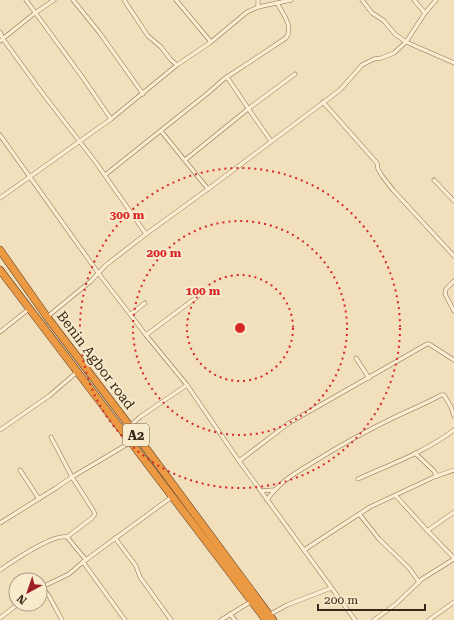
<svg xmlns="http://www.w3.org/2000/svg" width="454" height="620" viewBox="0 0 454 620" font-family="'Roboto Serif',serif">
  <rect width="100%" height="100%" fill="#f2e0bc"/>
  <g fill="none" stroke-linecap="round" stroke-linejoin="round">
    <defs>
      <g id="street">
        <path d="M 26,0 L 83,78 L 111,119"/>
        <path d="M 73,0 L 99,32 L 143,94"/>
        <path d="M 124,0 L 148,36 L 161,47 L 171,60 L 177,65"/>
        <path d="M 176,0 L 211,42"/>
        <path d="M 258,0 L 258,7"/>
        <path d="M 362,0 L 372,13 L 383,20 L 395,34 L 406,42 L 425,13 L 436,0"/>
        <path d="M 414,0 L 425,13"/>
        <path d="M 0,32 L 3,39 L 40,90 L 97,164 L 146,234 L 106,265 L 91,281 L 47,317"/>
        <path d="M 0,41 L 35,13 L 54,0"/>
        <path d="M 227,77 L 252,114 L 271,141"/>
        <path d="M 323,102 L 377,163 L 378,169 L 382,176 L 393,190 L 454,256"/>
        <path d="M 0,135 L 99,274 L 146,335 L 187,385 L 239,461 L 355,620"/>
        <path d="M 185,160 L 248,109 L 295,74"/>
        <path d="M 105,175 L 208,93 L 224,79 L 286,38 C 294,27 283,14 277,3"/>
        <path d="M 434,180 L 454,201"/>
        <path d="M 208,189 L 340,90 L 362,65 L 374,59 L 381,58 L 394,53 L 406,42 L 454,63"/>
        <path d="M 0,198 L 111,119 L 177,65 L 211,42 L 247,12 L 258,7 L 291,0"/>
        <path d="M 146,234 L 208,189 L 161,131"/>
        <path d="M 454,281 L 446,289 L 445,294 L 454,311"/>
        <path d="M 131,314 L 145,303"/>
        <path d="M 0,332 L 29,309"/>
        <path d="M 146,335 L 205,291"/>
        <path d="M 356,358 L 369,378"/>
        <path d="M 130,426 L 140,417 L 187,385"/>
        <path d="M 0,430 L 49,396 L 77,372"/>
        <path d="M 415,453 L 434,471 L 437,476"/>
        <path d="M 239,461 L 289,423 L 427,344 L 429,344 L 454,360"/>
        <path d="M 20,470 L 39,499"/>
        <path d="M 358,479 C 391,464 425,452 454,430"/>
        <path d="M 261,491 L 273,490"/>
        <path d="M 396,496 L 425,528 L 454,558"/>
        <path d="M 267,500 C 278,483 295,473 312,463 C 339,446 368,430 397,416 C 412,409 427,403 441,395 L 444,395 L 451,407 L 454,416"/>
        <path d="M 360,515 L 379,539 L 409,568 L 419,582"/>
        <path d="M 0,523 L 56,488 L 72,477 L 131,442"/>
        <path d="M 427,531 L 454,512"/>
        <path d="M 67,537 L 86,560"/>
        <path d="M 115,538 L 136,566 L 140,577 L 171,620"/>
        <path d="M 304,550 L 370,507 L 434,477 L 454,470"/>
        <path d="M 83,562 L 125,620"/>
        <path d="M 0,570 C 13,561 53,534 67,537 L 92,518 L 95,514 L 93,510 L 72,477 L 51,437"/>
        <path d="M 42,587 L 49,596 L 62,620"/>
        <path d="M 40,588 L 69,574 L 83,562 L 173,496"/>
        <path d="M 230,614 L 235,620"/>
        <path d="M 269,615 L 287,605 L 331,588"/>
        <path d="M 0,618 L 18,604"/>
        <path d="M 221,620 L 252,601"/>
        <path d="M 374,620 L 396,604 L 422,579 L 454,559"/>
        <path d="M 429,620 L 454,602"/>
      </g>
      <g id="highway">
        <path d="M 0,250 L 47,317 L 123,417 L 273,620"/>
        <path d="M 0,270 L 266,620"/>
      </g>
    </defs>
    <!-- street casing -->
    <use href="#street" stroke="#8b6f54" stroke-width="4.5"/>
    <!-- highway casing -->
    <use href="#highway" stroke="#583d29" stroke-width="8"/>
    <!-- street -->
    <use href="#street" stroke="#fcedd0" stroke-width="3.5"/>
    <!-- highway -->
    <use href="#highway" stroke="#eb9a43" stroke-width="7"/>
  </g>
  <!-- distance rings -->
  <g fill="none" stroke="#d62828" stroke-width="2" stroke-dasharray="2 4">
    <circle cx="240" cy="328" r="53"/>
    <circle cx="240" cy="328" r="107"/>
    <circle cx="240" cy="328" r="160"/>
  </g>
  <g text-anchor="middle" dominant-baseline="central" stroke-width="4" stroke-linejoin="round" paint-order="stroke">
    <!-- shield labels -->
    <rect fill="#f8eacc" stroke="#72624f" stroke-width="1" x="123" y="424" width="26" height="22" rx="3"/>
    <g font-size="13" font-weight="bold" fill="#39281a">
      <text x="136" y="435">A2</text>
    </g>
    <!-- street labels -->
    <g font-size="14" fill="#39281a" stroke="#f8eacc">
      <text transform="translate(96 360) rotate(53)">Benin Agbor road</text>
    </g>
  </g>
  <circle cx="240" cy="328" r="6" fill="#d62828" stroke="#f8eacc" stroke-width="2"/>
  <g font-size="12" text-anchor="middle" font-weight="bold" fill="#d62828" stroke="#f8eacc" stroke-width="4" stroke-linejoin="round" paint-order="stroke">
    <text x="127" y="219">300 m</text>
    <text x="164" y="257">200 m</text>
    <text x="203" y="295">100 m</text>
  </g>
  <!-- north arrow -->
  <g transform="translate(28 592) rotate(220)"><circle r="19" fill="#f8eacc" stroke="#ac9c85"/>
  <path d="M0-3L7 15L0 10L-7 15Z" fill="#9f1e25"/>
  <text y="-6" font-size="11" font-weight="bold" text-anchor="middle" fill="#39281a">N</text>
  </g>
  <!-- scale -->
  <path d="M318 604v6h107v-6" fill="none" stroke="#39281a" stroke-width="2"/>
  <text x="324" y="604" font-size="12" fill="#39281a" stroke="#f8eacc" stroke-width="3" paint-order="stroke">200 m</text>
</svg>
